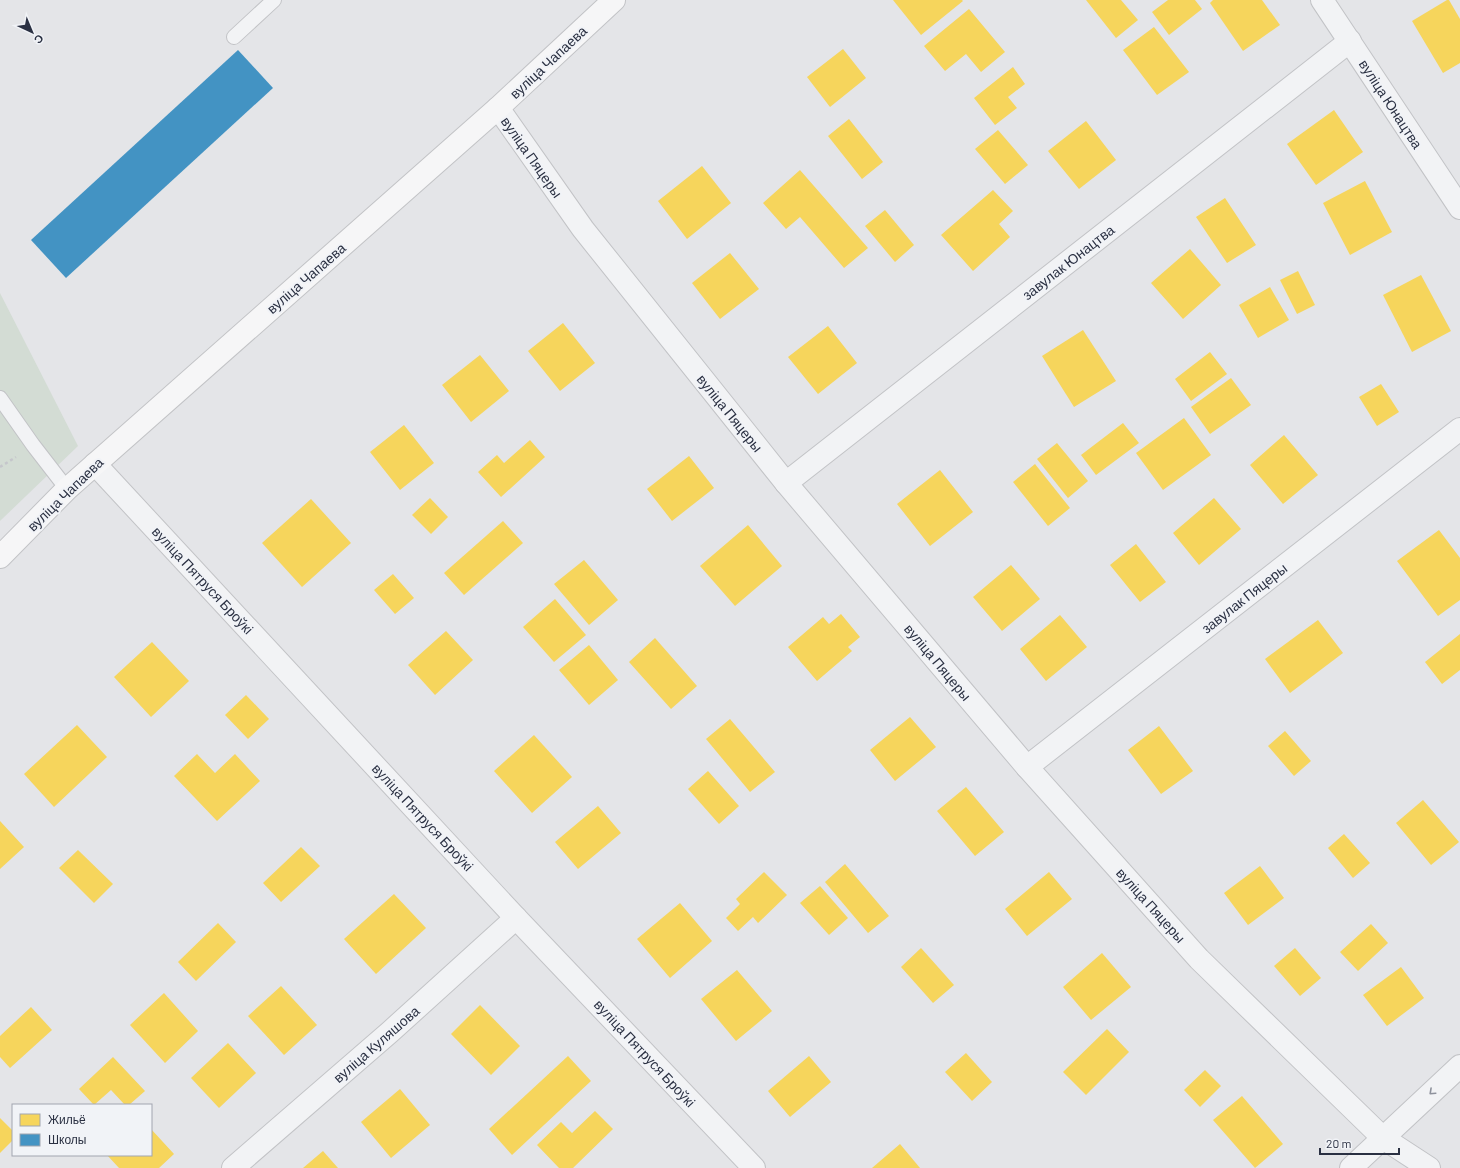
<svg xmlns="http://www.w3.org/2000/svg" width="1460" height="1168" viewBox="0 0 1460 1168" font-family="Barlow,sans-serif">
  <rect width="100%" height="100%" fill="#e4e5e8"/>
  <!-- green -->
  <path fill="#d3dcd4" d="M 0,293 L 78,446 L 0,521 Z"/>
  <!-- homes -->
  <g fill="#f6d55c">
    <path d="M 893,0 L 962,0 L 963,1 L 921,35 Z"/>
    <path d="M 1086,0 L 1121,0 L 1138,20 L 1116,38 Z"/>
    <path d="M 1168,0 L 1195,0 L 1202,9 L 1169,35 L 1152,12 Z"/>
    <path d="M 1213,0 L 1262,0 L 1280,25 L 1243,51 L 1210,3 Z"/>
    <path d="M 1447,0 L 1449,0 L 1460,19 L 1460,63 L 1443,73 L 1412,21 Z"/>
    <path d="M 969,9 L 1005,52 L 981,72 L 966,54 L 945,71 L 924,46 Z"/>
    <path d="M 1154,27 L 1189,72 L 1157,95 L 1123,50 Z"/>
    <path d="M 843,49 L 866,78 L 830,107 L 807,77 Z"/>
    <path d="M 1013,67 L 1025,84 L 1008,97 L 1017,108 L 995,125 L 974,98 Z"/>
    <path d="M 1334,110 L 1363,152 L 1316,185 L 1287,144 Z"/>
    <path d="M 849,119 L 883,162 L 862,179 L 828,136 Z"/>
    <path d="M 1086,121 L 1116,160 L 1079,189 L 1048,151 Z"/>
    <path d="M 998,130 L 1028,165 L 1005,184 L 975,149 Z"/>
    <path d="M 702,166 L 731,203 L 687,239 L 658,201 Z"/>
    <path d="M 800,170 L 868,248 L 844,268 L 800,217 L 786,229 L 763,203 Z"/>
    <path d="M 1365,181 L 1392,232 L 1350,255 L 1323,203 Z"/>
    <path d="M 993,190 L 1013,211 L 999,224 L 1010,237 L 973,271 L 941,235 Z"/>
    <path d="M 1225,198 L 1256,245 L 1227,263 L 1196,217 Z"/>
    <path d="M 885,210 L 914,245 L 895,262 L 865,226 Z"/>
    <path d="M 1190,249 L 1221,285 L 1183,319 L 1151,283 Z"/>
    <path d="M 730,253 L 759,289 L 720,319 L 692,283 Z"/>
    <path d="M 1298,271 L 1315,305 L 1297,314 L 1280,280 Z"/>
    <path d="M 1421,275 L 1451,331 L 1412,352 L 1383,295 Z"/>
    <path d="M 1270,287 L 1289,320 L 1258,338 L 1239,305 Z"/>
    <path d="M 563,323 L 595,363 L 560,391 L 528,351 Z"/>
    <path d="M 828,326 L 857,363 L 818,394 L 788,357 Z"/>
    <path d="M 1083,330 L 1116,381 L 1074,407 L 1042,356 Z"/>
    <path d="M 1210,352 L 1227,374 L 1191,401 L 1175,379 Z"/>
    <path d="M 480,355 L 509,391 L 471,422 L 442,385 Z"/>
    <path d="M 1231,378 L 1251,405 L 1210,434 L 1191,407 Z"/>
    <path d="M 1381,384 L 1399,412 L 1377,426 L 1359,397 Z"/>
    <path d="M 1184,418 L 1211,455 L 1163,490 L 1136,453 Z"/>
    <path d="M 1123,423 L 1139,443 L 1096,475 L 1081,455 Z"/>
    <path d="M 404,425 L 434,463 L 400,490 L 370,452 Z"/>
    <path d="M 1284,435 L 1318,475 L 1283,504 L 1250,465 Z"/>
    <path d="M 530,440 L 545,457 L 501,497 L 478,472 L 497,455 L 504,463 Z"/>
    <path d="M 1057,443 L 1088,481 L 1068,498 L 1037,459 Z"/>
    <path d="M 689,456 L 714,488 L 672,521 L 647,489 Z"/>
    <path d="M 1035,464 L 1070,508 L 1048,526 L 1013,482 Z"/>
    <path d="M 940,470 L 973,512 L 930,546 L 897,504 Z"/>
    <path d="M 430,498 L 448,517 L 431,534 L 412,515 Z"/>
    <path d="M 1214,498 L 1241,529 L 1199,565 L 1173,533 Z"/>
    <path d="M 311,499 L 351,543 L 302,587 L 262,543 Z"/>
    <path d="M 503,521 L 523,543 L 464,595 L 444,573 Z"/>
    <path d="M 748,525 L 782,566 L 735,606 L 700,566 Z"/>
    <path d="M 1439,530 L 1460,558 L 1460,600 L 1438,616 L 1397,561 Z"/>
    <path d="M 1136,544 L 1166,582 L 1140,602 L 1110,565 Z"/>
    <path d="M 584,560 L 618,600 L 589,625 L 554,584 Z"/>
    <path d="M 1011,565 L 1040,599 L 1002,631 L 973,597 Z"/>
    <path d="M 393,574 L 414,598 L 395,614 L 374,590 Z"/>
    <path d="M 555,599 L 586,635 L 554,662 L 523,627 Z"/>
    <path d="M 841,614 L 860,637 L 848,647 L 852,651 L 817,681 L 788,647 L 823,617 L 829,624 Z"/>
    <path d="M 1060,615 L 1087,647 L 1046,681 L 1020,649 Z"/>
    <path d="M 1318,620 L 1343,653 L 1290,693 L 1265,659 Z"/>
    <path d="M 446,631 L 473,660 L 435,695 L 408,665 Z"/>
    <path d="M 1460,634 L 1460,670 L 1442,684 L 1425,662 Z"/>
    <path d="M 655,638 L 697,686 L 671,709 L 629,662 Z"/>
    <path d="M 152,642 L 189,681 L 151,717 L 114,677 Z"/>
    <path d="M 589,645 L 618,680 L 589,705 L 559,670 Z"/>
    <path d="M 246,695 L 269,719 L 248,739 L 225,715 Z"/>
    <path d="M 910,717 L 936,747 L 895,781 L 870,750 Z"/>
    <path d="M 730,719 L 775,772 L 750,792 L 706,739 Z"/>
    <path d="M 77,725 L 107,757 L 54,807 L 24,774 Z"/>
    <path d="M 1159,726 L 1193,771 L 1161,794 L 1128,750 Z"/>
    <path d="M 1285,731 L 1311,761 L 1294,776 L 1268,746 Z"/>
    <path d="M 534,735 L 572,777 L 532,813 L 494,771 Z"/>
    <path d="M 197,754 L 215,773 L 235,754 L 260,781 L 217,821 L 174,776 Z"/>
    <path d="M 708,771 L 739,806 L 719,824 L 688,789 Z"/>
    <path d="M 966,787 L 1004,832 L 975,856 L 937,811 Z"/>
    <path d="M 1423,800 L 1459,842 L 1431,865 L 1396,823 Z"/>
    <path d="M 598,806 L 621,833 L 578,869 L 555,842 Z"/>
    <path d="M 0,821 L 24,847 L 0,869 Z"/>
    <path d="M 1344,834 L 1370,863 L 1353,878 L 1328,848 Z"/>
    <path d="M 301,847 L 320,866 L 281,902 L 263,883 Z"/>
    <path d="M 78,850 L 113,884 L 94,903 L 59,868 Z"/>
    <path d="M 845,864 L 889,916 L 868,933 L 825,882 Z"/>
    <path d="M 1260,866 L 1284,898 L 1248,925 L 1224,893 Z"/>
    <path d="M 764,872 L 787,895 L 758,923 L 753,917 L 738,931 L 726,918 L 740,904 L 736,899 Z"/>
    <path d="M 1049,872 L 1072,899 L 1027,936 L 1005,909 Z"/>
    <path d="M 820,886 L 848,918 L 829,935 L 800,903 Z"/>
    <path d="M 394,894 L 426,928 L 376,974 L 344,939 Z"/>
    <path d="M 680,903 L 712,941 L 670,978 L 637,939 Z"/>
    <path d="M 218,923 L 236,942 L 196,981 L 178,962 Z"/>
    <path d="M 1371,924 L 1388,943 L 1358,971 L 1340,952 Z"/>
    <path d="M 921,948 L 954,985 L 933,1003 L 901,967 Z"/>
    <path d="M 1295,948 L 1321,978 L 1300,996 L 1274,966 Z"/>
    <path d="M 1102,953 L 1131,987 L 1091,1020 L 1063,987 Z"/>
    <path d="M 1401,967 L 1424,998 L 1387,1026 L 1363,995 Z"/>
    <path d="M 737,970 L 772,1011 L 736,1041 L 701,999 Z"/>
    <path d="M 281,986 L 317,1025 L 284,1055 L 248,1016 Z"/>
    <path d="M 164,993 L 198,1031 L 165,1063 L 130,1025 Z"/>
    <path d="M 480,1005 L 520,1046 L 491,1075 L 451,1034 Z"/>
    <path d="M 31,1007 L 52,1030 L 10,1068 L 0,1057 L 0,1036 Z"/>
    <path d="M 1107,1029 L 1129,1052 L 1086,1095 L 1063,1072 Z"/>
    <path d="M 228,1043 L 256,1073 L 219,1108 L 191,1078 Z"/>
    <path d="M 966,1053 L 992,1082 L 972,1101 L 945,1072 Z"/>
    <path d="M 568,1056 L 591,1081 L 512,1155 L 489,1129 Z"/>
    <path d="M 809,1056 L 831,1082 L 790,1117 L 768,1091 Z"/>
    <path d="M 113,1057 L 145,1091 L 129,1105 L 125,1105 L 111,1090 L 94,1105 L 79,1089 Z"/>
    <path d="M 1205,1070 L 1221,1086 L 1200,1107 L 1184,1090 Z"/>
    <path d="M 400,1089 L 430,1125 L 391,1158 L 361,1122 Z"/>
    <path d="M 1242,1096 L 1283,1144 L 1255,1168 L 1213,1120 Z"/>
    <path d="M 595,1111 L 613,1129 L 573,1168 L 559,1168 L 537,1145 L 561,1122 L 572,1133 Z"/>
    <path d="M 0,1118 L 13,1131 L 13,1140 L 0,1153 Z"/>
    <path d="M 151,1129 L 174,1154 L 159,1168 L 119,1168 L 107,1155 L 151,1155 Z"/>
    <path d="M 900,1144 L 920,1168 L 872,1168 Z"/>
    <path d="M 323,1151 L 338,1168 L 303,1168 Z"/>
  </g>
  <!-- schools -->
  <path fill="#4393c3" d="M 238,50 L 273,88 L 66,278 L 31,240 Z"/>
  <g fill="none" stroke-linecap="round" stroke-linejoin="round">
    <defs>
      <g id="service">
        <path d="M 234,37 L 274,0"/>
        <path d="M 0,398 L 33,445 L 67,489"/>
      </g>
      <g id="minor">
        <path d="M 1322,0 L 1460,208"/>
        <path d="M 498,108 L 583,229 L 786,483 L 1027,767 L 1199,959 L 1383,1138 L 1429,1168"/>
        <path d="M 786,483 L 1350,41"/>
        <path d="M 1027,767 L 1460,429"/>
        <path d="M 233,1168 L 390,1032 L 516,918"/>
      </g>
      <g id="tertiary">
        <path d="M 95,464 L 516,918 L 754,1168"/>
        <path d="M 1351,1168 L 1460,1066"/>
      </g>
      <path id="secondary" d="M 0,557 L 67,489 L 498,108 L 614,0"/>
    </defs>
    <!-- service casing -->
    <use href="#service" stroke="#c2c3c6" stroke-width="16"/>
    <!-- minor casing -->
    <use href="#minor" stroke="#c2c3c6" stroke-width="24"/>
    <!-- tertiary casing -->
    <use href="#tertiary" stroke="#c2c3c6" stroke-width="24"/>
    <!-- secondary casing -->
    <use href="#secondary" stroke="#c2c3c6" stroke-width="24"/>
    <!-- path -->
    <path stroke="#c5c6cb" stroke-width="2.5" stroke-dasharray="3 3" stroke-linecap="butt" d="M 0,467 L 16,457"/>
    <!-- service -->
    <use href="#service" stroke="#f2f3f5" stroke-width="14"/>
    <!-- minor -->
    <use href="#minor" stroke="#f2f3f5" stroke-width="22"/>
    <!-- tertiary -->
    <use href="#tertiary" stroke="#f2f3f5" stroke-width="22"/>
    <!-- secondary -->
    <use href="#secondary" stroke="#f6f6f7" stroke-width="22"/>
  </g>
  <!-- one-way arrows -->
  <defs><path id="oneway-chevron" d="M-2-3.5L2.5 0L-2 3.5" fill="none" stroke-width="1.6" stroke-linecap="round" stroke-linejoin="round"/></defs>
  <use stroke="#8e929c" href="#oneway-chevron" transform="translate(1432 1092) rotate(137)"/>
  <g text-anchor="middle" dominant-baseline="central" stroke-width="4" stroke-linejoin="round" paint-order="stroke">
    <!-- street labels -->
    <g font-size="14" fill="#2a3042" stroke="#f1f3f7">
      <text transform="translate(548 62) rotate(-43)">вуліца Чапаева</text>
      <text transform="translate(1391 104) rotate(57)">вуліца Юнацтва</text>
      <text transform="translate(532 157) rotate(55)">вуліца Пяцеры</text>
      <text transform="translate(1068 262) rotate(-38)">завулак Юнацтва</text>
      <text transform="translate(306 278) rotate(-41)">вуліца Чапаева</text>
      <text transform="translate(730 413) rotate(51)">вуліца Пяцеры</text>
      <text transform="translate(65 494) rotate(-44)">вуліца Чапаева</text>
      <text transform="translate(203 580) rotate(47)">вуліца Пятруся Броўкі</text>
      <text transform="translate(1244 598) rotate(-38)">завулак Пяцеры</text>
      <text transform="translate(938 662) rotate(50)">вуліца Пяцеры</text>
      <text transform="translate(423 817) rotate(47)">вуліца Пятруся Броўкі</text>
      <text transform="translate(1151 905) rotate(48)">вуліца Пяцеры</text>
      <text transform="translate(376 1044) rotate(-41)">вуліца Куляшова</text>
      <text transform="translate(645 1053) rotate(47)">вуліца Пятруся Броўкі</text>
    </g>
  </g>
  <!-- legend -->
  <rect x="12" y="1104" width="140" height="52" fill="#f1f3f7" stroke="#a1a5af"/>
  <rect x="20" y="1114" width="20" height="12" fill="#f6d55c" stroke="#a1a5af"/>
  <text x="48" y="1124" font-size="12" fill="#2a3042">Жильё</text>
  <rect x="20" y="1134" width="20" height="12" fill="#4393c3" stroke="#a1a5af"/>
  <text x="48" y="1144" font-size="12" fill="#2a3042">Школы</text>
  <!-- north arrow -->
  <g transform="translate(32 32) rotate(136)" stroke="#f1f3f7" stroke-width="3" paint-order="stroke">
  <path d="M0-3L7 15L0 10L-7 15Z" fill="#2a3042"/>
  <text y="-6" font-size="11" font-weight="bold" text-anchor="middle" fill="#2a3042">С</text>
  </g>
  <!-- scale -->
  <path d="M1320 1148v6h79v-6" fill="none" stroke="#2a3042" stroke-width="2"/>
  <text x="1326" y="1148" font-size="12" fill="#2a3042" stroke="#f1f3f7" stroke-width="3" paint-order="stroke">20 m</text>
</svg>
